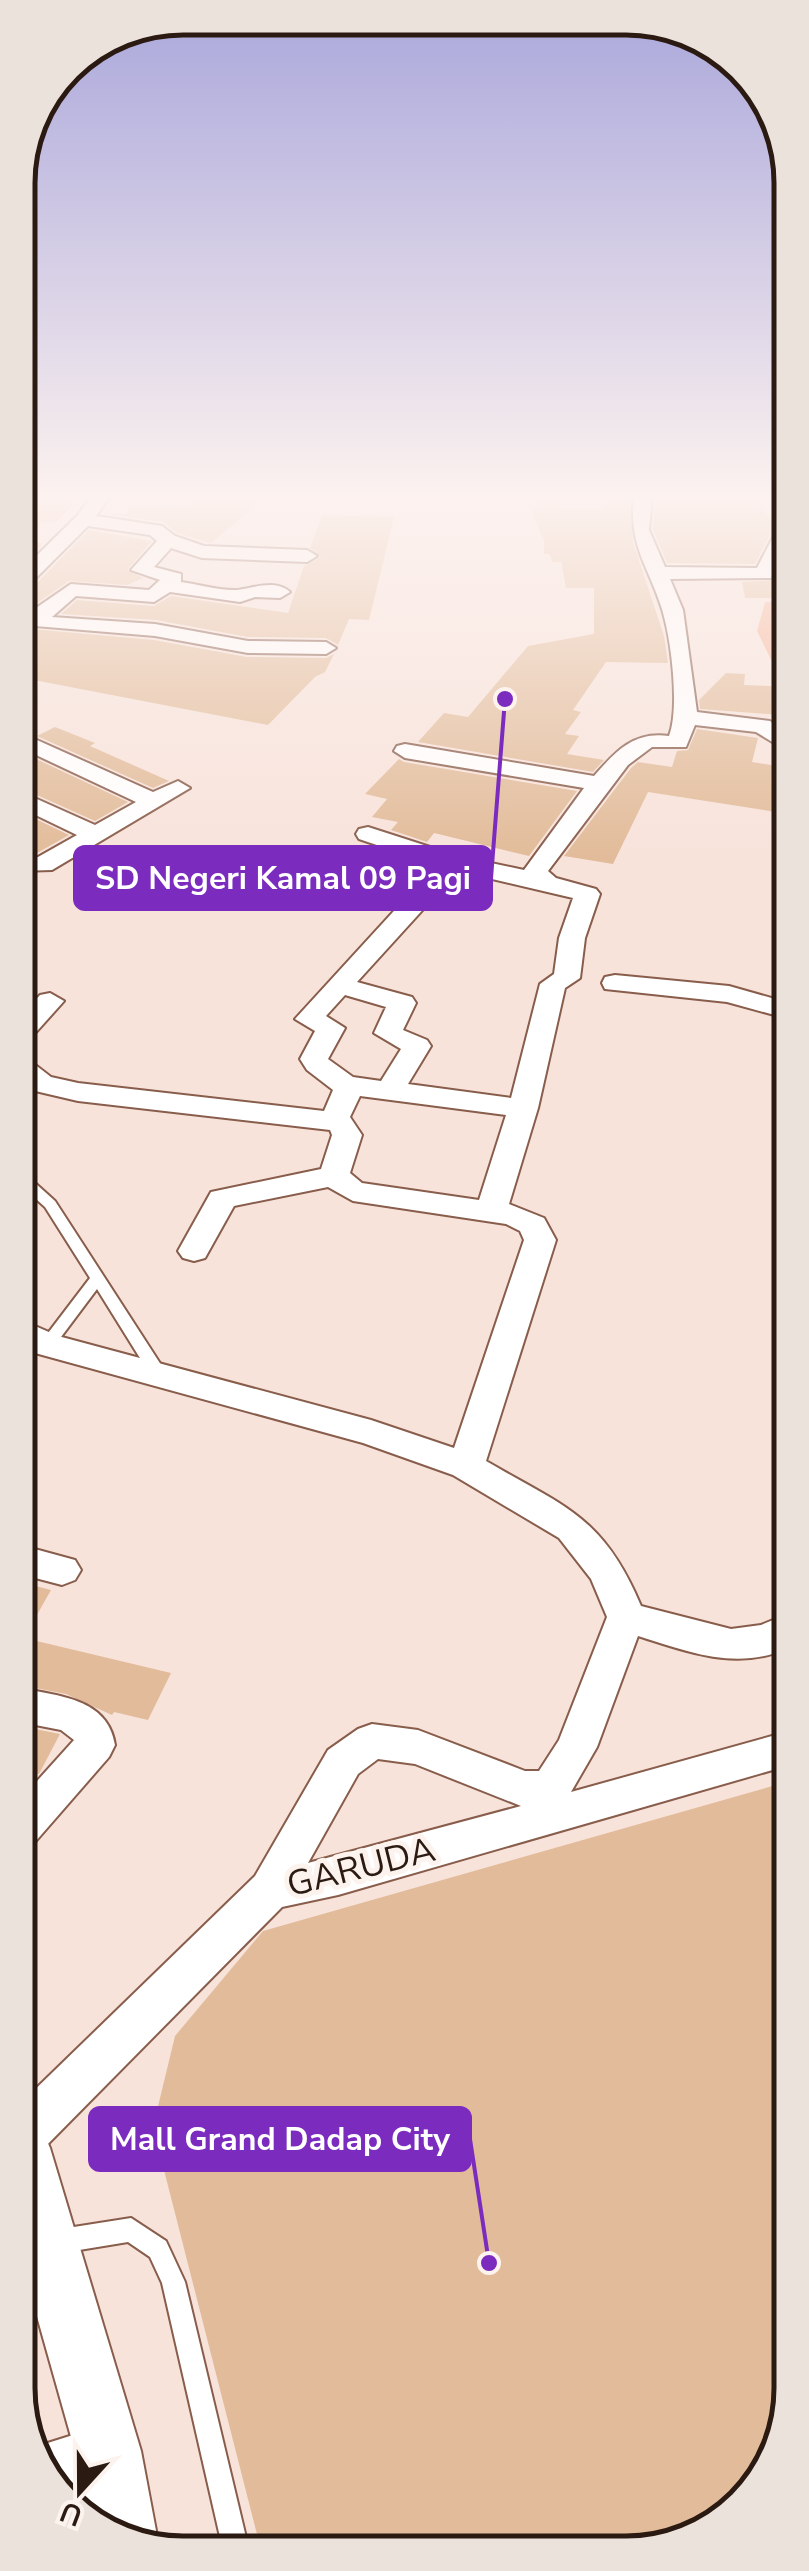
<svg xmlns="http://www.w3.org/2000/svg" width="809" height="2571" viewBox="0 0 809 2571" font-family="'Nunito Sans',sans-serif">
  <rect width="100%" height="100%" fill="#f8e3db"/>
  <!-- green -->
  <g fill="#f6b294">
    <path d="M 18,496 L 81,496 L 55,523 L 42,522 L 29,539 L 42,544 L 18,573 Z"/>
    <path d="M 789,600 L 789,714 L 785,688 L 757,631 L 765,602 Z"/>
  </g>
  <!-- building -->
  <g fill="#e2bc9a">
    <path d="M 536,496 L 558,496 L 560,509 L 605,509 L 606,496 L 630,496 L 633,542 L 664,636 L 668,663 L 606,662 L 573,710 L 581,712 L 565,734 L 579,736 L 567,754 L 604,760 L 593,772 L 418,742 L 444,713 L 468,717 L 528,646 L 594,634 L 594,588 L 566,588 L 561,562 L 553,562 L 549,554 L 544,554 L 544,541 L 531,509 L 537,509 Z"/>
    <path d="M 656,496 L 757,496 L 770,520 L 789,520 L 789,531 L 770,535 L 755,564 L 667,563 L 653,529 Z"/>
    <path d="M 198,499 L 260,502 L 211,543 L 177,533 L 163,522 L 103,513 L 126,514 L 128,506 L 194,507 Z"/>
    <path d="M 322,515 L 394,517 L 369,620 L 349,619 L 338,645 L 326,638 L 248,637 L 156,620 L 61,614 L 77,600 L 154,606 L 171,596 L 288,613 L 304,566 L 321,557 L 310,548 Z"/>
    <path d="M 89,530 L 152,541 L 127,570 L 143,578 L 127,585 L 69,581 L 21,614 L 20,628 L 154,640 L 247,657 L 326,658 L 334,654 L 325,672 L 315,677 L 268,725 L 18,677 L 18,594 L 28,592 Z"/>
    <path d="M 789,555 L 789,584 L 773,583 L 776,598 L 745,598 L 742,582 L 774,580 Z"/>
    <path d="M 726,673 L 745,674 L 744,685 L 771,686 L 781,715 L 700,709 L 699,700 Z"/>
    <path d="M 55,727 L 95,743 L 90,746 L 169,781 L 153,788 L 37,736 Z"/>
    <path d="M 697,729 L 758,738 L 752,762 L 789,768 L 789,814 L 648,792 L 613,864 L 564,856 L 631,768 L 638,762 L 672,767 L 677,751 L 688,750 Z"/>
    <path d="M 19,751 L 128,802 L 95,821 L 19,787 Z"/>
    <path d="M 399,759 L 404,762 L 577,791 L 529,856 L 434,833 L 427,842 L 391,830 L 398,822 L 372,817 L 387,799 L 365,794 Z"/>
    <path d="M 19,811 L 69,835 L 37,853 L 19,851 Z"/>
    <path d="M 20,1582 L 51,1590 L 24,1638 L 171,1673 L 148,1720 L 114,1712 L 112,1715 L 66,1694 L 20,1685 Z"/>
    <path d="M 20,1726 L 60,1734 L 39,1774 L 20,1768 Z"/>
    <path d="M 790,1781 L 791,2398 L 751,2497 L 658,2550 L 261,2550 L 153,2127 L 175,2036 L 263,1931 Z"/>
  </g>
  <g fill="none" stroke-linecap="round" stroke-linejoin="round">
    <defs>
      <g id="service">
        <path d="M 19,1172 L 24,1173 L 55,1201 L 165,1371 L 167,1375 L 165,1379 L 153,1379 L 97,1289 L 52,1349 L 42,1349 L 39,1345 L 42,1341 L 90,1278 L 45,1207 L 19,1184 Z"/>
        <path d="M 131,2218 L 166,2241 L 185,2282 L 249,2550 L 223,2550 L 162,2283 L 150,2257 L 128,2242 L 61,2253 L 53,2249 L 49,2241 L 53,2233 L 61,2229 Z"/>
      </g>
      <g id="minor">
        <path d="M 92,496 L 110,496 L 96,516 L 162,526 L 175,536 L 204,546 L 307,550 L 317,556 L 307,562 L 202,558 L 171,548 L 154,567 L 181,574 L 181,582 C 198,584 219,591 237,590 C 254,588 275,579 290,592 L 280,598 L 255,597 L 240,602 L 170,592 L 154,602 L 76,596 L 52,617 L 155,624 L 248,641 L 326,642 L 336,648 L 326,654 L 248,653 L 155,636 L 23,625 L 23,617 L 71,584 L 149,590 L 160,580 L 131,570 L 157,541 L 150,535 L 88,526 L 25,589 L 18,591 L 18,574 L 77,516 Z"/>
        <path d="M 634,496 L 652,496 L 649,530 L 665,567 L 757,568 L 773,537 L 789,535 L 789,547 L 771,578 L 670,579 L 683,610 L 697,712 L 770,721 L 789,735 L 789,752 L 756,732 L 695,725 L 686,747 L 652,747 L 628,765 L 548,871 L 556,878 L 596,889 L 600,894 L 585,938 L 580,978 L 565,988 L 538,1108 L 509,1204 L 544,1218 L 556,1240 L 486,1461 C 565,1507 603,1516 641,1606 L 731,1629 L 761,1625 L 790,1613 L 790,1647 C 739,1672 689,1652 638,1636 L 597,1747 L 571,1792 L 790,1731 L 790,1765 L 338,1895 L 282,1907 L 37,2155 L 20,2162 L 20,2104 L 255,1876 L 328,1750 L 358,1729 L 372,1724 L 418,1730 L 525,1771 L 539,1771 L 559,1740 L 607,1617 L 591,1579 L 559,1538 L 453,1475 L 363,1443 L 35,1353 L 19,1345 L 19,1319 L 58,1336 L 371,1420 L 454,1448 L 524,1240 L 520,1231 L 506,1224 L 353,1201 L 328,1187 L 234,1206 L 205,1258 L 194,1261 L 183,1258 L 178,1251 L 211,1192 L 321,1169 L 332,1135 L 330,1130 L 78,1101 L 31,1090 L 19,1080 L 19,1057 L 29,1060 L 51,1077 L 78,1083 L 324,1111 L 333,1090 L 307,1070 L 300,1059 L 315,1031 L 295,1019 L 436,865 L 359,839 L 356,834 L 359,829 L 368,827 L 458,856 L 524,870 L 584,788 L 405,758 L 394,751 L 397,746 L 405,744 L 594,776 C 616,751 634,731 669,736 C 680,707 671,636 661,606 C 646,561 629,547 634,496 ZM 458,871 L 573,898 L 559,938 L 554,974 L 540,984 L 511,1098 L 408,1084 L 431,1046 L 427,1040 L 403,1030 L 416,1003 L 412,997 L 357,982 ZM 345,995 L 386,1007 L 374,1033 L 401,1049 L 381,1081 L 353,1077 L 328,1059 L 345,1028 L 326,1016 ZM 360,1096 L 506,1115 L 479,1200 L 362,1183 L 350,1173 L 362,1135 L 350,1117 ZM 378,1759 L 415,1764 L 521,1806 L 308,1863 L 358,1774 Z"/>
        <path d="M 19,732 L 153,792 L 178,781 L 190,788 L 52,870 L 19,871 L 19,857 L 38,857 L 77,835 L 19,807 L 19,791 L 95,825 L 136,802 L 19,747 Z"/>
        <path d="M 615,975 L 729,986 L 789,1003 L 789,1019 L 727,1002 L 605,989 L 602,983 L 605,977 Z"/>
        <path d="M 50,993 L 64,1001 L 29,1040 L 19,1042 L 19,1018 L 40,995 Z"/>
        <path d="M 20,1545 L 75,1560 L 81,1570 L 75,1580 L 62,1585 L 20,1574 Z"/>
        <path d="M 20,1688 C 58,1696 108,1698 115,1745 L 109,1757 L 35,1842 L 20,1848 L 20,1800 L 74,1740 L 61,1730 L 20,1722 Z"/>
        <path d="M 108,2424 L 127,2432 L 135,2451 L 127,2470 L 59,2493 L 35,2447 Z"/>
      </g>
      <path id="tertiary" d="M 20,2118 L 41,2127 L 50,2148 L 141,2451 L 157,2536 L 151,2550 L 85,2515 L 75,2451 L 20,2256 Z"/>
    </defs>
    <!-- service casing -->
    <use href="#service" stroke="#885d4b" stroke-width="4"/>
    <!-- minor casing -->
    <use href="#minor" stroke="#885d4b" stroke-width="4"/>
    <!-- tertiary casing -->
    <use href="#tertiary" stroke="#885d4b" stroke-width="4"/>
    <!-- service -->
    <use href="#service" fill="#fff" fill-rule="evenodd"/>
    <!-- minor -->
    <use href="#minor" fill="#fff" fill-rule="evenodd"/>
    <!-- tertiary -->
    <use href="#tertiary" fill="#fff" fill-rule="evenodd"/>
  </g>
  <!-- sky -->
  <linearGradient id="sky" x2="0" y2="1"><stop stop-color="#aaa7db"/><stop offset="0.58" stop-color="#fcf2ef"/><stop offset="1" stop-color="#fcf2ef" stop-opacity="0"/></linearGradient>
  <rect width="809" height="856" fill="url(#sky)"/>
  <g text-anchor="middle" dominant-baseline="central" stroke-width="10" stroke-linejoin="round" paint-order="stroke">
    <!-- near-street labels -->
    <g font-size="35" fill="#2b1a12" stroke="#fdf3ee">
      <text transform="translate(361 1867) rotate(-14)">GARUDA</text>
    </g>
  </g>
  <!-- crop -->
  <path d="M0 0H809V2571H0ZM183 35H626A148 148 0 0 1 774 183V2388A148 148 0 0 1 626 2536H183A148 148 0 0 1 35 2388V183A148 148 0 0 1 183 35Z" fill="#ece2dc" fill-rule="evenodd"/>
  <path fill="none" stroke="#2b1a12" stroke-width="5" d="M183 35H626A148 148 0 0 1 774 183V2388A148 148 0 0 1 626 2536H183A148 148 0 0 1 35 2388V183A148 148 0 0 1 183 35Z"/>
  <!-- callouts -->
  <path fill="none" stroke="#7b2cbf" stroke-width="4" d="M505 699L491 878M489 2263L470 2139"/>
  <g fill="#7b2cbf" stroke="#fdf3ee" stroke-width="4">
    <circle cx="505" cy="699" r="10"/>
    <circle cx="489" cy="2263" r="10"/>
  </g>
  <g fill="#7b2cbf" stroke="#7b2cbf" stroke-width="4">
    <rect x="75" y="847" width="416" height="62" rx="10"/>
    <rect x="90" y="2108" width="380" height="62" rx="10"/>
  </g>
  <g font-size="32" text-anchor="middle" font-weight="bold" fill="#fff">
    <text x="283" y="889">SD Negeri Kamal 09 Pagi</text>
    <text x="280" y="2150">Mall Grand Dadap City</text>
  </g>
  <!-- north arrow -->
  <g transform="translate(80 2491) rotate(201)" stroke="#fdf3ee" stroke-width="8" paint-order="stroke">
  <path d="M0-8L18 38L0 25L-18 38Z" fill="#2b1a12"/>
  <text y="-15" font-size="28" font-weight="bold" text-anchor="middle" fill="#2b1a12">U</text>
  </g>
</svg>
